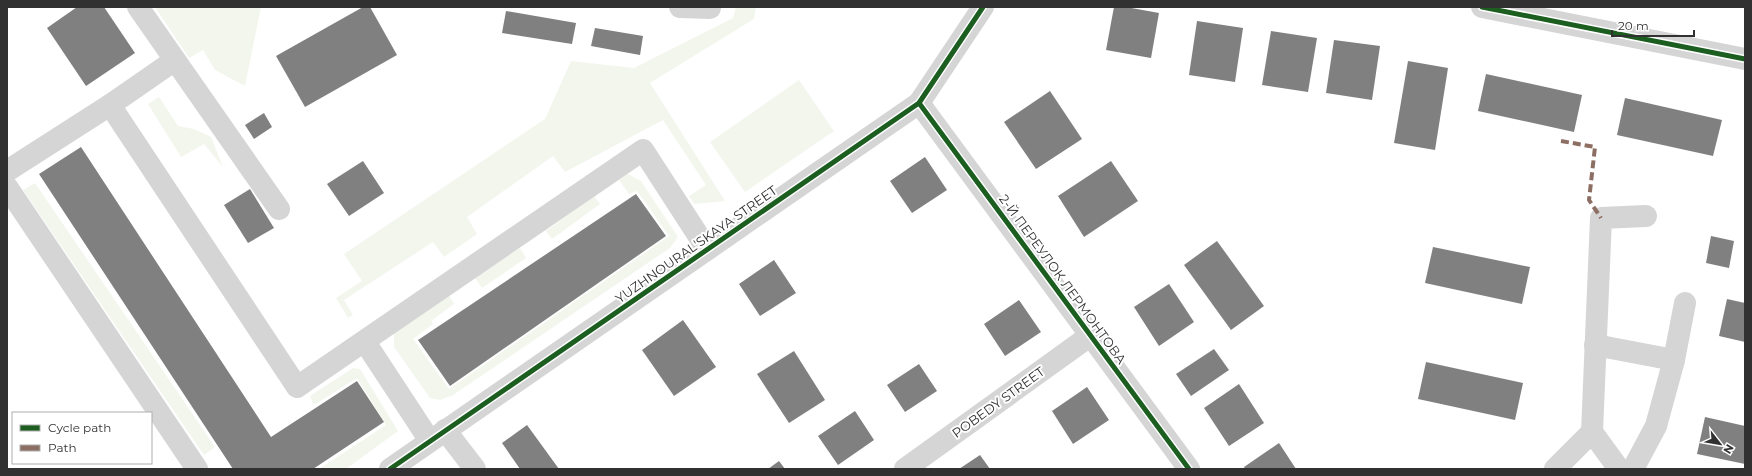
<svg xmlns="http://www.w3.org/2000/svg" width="1752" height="476" viewBox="0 0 1752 476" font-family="Montserrat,sans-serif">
  <rect width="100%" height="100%" fill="#fff"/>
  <!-- green -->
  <g fill="#f3f6ed">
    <path d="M 155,7 L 261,7 L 245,86 L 215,70 L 203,50 L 189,58 Z"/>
    <path d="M 736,7 L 756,7 L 754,19 L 650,83 L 725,201 L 694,204 L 689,196 L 706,185 L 663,120 L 565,172 L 553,156 L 467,217 L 477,234 L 444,257 L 433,242 L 344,300 L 353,315 L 348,318 L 336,298 L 362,281 L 344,254 L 545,119 L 571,61 L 634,68 L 733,18 Z"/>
    <path d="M 799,80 L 834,131 L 745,192 L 710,142 Z"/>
    <path d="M 159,97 L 178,126 L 194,129 L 211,137 L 223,167 L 204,144 L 181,157 L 148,104 Z"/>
    <path d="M 628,174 L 641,181 L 678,237 L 670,248 L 453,395 L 440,400 L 430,398 L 394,347 L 394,333 L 449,295 L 454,304 L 431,321 L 433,324 L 413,339 L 449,389 L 669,236 L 637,191 L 629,194 L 619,180 Z"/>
    <path d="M 35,183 L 215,447 L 204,455 L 23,190 Z"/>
    <path d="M 594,196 L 600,204 L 552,239 L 546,231 Z"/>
    <path d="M 520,248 L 526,258 L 482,288 L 475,278 Z"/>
    <path d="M 353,368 L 360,369 L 398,431 L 346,469 L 319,469 L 386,425 L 357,378 L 314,405 L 310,396 Z"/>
  </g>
  <!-- building -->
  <g fill="#808080">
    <path d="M 77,7 L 104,7 L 135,53 L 86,86 L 47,28 Z"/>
    <path d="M 363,7 L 370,7 L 397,55 L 305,107 L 276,56 Z"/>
    <path d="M 1114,7 L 1126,7 L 1159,13 L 1151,58 L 1106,50 Z"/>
    <path d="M 506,11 L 576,23 L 572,44 L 502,33 Z"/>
    <path d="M 1197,21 L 1243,28 L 1235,82 L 1189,75 Z"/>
    <path d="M 595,28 L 643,36 L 640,55 L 591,46 Z"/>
    <path d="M 1271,31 L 1317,38 L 1308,92 L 1262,85 Z"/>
    <path d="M 1334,40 L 1380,46 L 1372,100 L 1326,93 Z"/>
    <path d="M 1408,61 L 1448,68 L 1435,150 L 1394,143 Z"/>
    <path d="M 1486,74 L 1582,95 L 1574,132 L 1478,111 Z"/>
    <path d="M 1050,91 L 1082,139 L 1036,169 L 1004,122 Z"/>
    <path d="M 1625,98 L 1722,120 L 1713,156 L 1617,135 Z"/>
    <path d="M 264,113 L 272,127 L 254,139 L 245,125 Z"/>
    <path d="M 81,147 L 271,437 L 357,381 L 384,422 L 313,469 L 233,469 L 39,174 Z"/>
    <path d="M 925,157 L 947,190 L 912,213 L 890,181 Z"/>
    <path d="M 363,161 L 384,193 L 349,216 L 327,184 Z"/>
    <path d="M 1111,161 L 1138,201 L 1084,237 L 1058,196 Z"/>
    <path d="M 250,189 L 274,228 L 248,243 L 224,205 Z"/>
    <path d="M 636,194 L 666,236 L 450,386 L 418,340 Z"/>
    <path d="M 1711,236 L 1734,241 L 1729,268 L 1706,263 Z"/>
    <path d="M 1217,241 L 1264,306 L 1231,330 L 1184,265 Z"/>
    <path d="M 1433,247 L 1530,267 L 1522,304 L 1425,283 Z"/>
    <path d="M 774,260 L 796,293 L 760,316 L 739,284 Z"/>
    <path d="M 1169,284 L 1194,322 L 1159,346 L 1134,307 Z"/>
    <path d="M 1727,299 L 1745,303 L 1745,342 L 1719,336 Z"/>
    <path d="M 1019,300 L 1041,332 L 1005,356 L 984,324 Z"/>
    <path d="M 683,320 L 716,367 L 674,396 L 642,350 Z"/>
    <path d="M 1214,349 L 1229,370 L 1191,396 L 1176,374 Z"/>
    <path d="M 794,351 L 825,400 L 789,423 L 757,374 Z"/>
    <path d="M 1426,362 L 1523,383 L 1515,420 L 1418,399 Z"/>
    <path d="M 919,364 L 937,391 L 905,412 L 887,385 Z"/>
    <path d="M 1239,384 L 1264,423 L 1229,446 L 1204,408 Z"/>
    <path d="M 1087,387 L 1109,420 L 1073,444 L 1052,411 Z"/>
    <path d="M 855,411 L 874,440 L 838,465 L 818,436 Z"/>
    <path d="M 1705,417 L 1745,426 L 1745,464 L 1697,454 Z"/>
    <path d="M 527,425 L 559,469 L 520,469 L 502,443 Z"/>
    <path d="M 1279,443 L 1296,469 L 1245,469 L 1244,467 Z"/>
    <path d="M 980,455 L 990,469 L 959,469 Z"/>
    <path d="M 779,461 L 785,469 L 768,469 Z"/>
  </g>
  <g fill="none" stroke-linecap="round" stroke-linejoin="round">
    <!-- minor -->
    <g stroke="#d5d5d5" stroke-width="22">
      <path d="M 138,7 L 175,60"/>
      <path d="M 680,7 L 710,8"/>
      <path d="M 1482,7 L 1745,59"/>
      <path d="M 919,103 L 1189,469"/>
      <path d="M 110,105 L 297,387 L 643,150 L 707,249"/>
      <path d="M 7,171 L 110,105 L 175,60 L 279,209"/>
      <path d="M 7,187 L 197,469"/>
      <path d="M 365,342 L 430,441"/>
      <path d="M 1595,345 L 1674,360"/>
      <path d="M 445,430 L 475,469"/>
      <path d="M 390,469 L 919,103 L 983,7"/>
      <path d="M 905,469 L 1091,335"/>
      <path d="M 1555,469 L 1592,432"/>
      <path d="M 1619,469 L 1592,432 L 1601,218 L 1646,216"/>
      <path d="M 1633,469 L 1656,426 L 1674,360 L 1685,303"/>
    </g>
    <!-- quiet -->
    <path stroke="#8d6e63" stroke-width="4" stroke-dasharray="8 4" stroke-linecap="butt" d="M 1561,141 L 1595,147 L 1589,200 L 1601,218"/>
    <defs>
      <g id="cycleway">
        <path d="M 1482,7 L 1745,59"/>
        <path d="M 919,103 L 1189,469"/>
        <path d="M 390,469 L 919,103 L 983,7"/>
      </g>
    </defs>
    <!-- cycleway casing -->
    <use href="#cycleway" stroke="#fff" stroke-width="8"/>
    <!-- cycleway -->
    <use href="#cycleway" stroke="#1b5e20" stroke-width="5"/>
  </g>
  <g text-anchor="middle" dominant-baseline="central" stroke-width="4" stroke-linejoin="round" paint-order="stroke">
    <!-- street labels -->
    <g font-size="13" fill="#313131" stroke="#fff">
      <text transform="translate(696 244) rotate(-35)">YUZHNOURAL'SKAYA STREET</text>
      <text transform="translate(1063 279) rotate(54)">2-Й ПЕРЕУЛОК ЛЕРМОНТОВА</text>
      <text transform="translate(998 402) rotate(-36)">POBEDY STREET</text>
    </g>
  </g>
  <!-- border -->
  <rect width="1752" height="476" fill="none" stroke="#313131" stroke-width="16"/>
  <!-- legend -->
  <rect x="12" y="412" width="140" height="52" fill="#ffffff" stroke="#adadad"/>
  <rect x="20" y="425" width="20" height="6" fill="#1b5e20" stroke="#adadad"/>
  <text x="48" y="432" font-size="12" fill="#313131">Cycle path</text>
  <rect x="20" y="445" width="20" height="6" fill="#8d6e63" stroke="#adadad"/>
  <text x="48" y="452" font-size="12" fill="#313131">Path</text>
  <!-- north arrow -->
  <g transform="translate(1720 444) rotate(121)" stroke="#ffffff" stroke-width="3" paint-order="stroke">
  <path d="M0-3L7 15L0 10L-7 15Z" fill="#313131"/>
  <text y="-6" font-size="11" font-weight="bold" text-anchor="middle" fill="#313131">N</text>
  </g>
  <!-- scale -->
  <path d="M1612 30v6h82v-6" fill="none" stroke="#313131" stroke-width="2"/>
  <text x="1618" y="30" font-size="12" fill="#313131" stroke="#ffffff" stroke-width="3" paint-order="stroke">20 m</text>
</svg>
